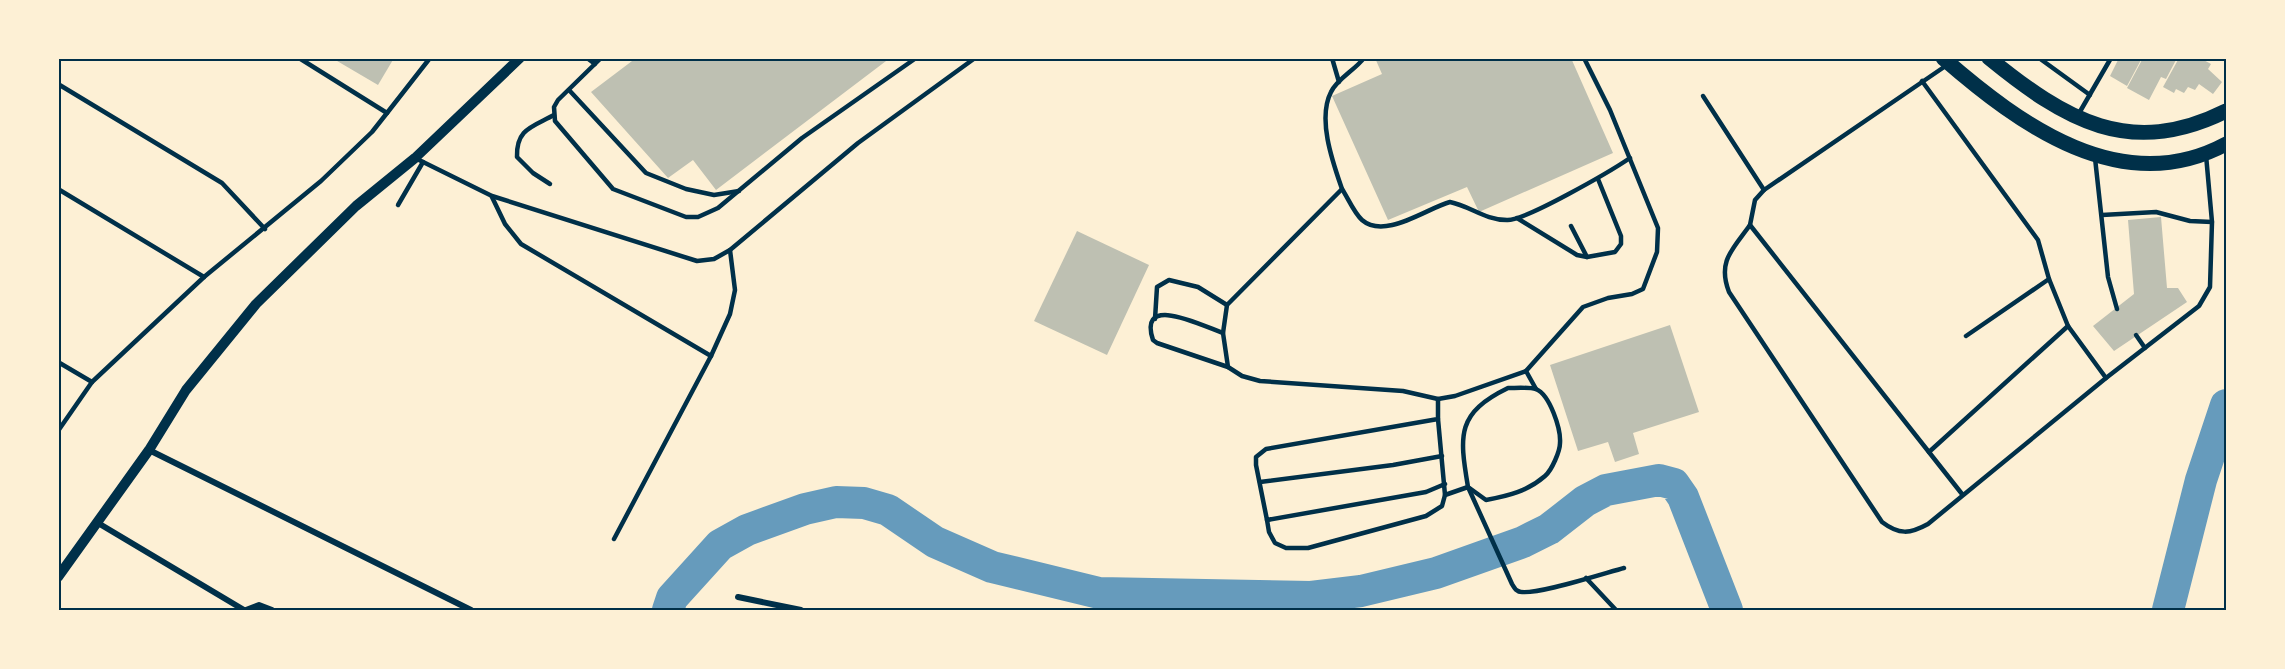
<svg xmlns="http://www.w3.org/2000/svg" width="2285" height="669" viewBox="0 0 2285 669" font-family="'IBM Plex Sans',sans-serif">
  <rect width="100%" height="100%" fill="#fdf0d5"/>
  <g fill="none" stroke-linecap="round" stroke-linejoin="round">
    <!-- river -->
    <g stroke="#669bbc" stroke-width="32">
      <path d="M 668,610 L 672,598 L 720,545 L 747,530 L 805,509 L 836,502 L 864,503 L 888,510 L 935,542 L 992,567 L 1099,593 L 1311,597 L 1361,591 L 1436,573 L 1523,542 L 1549,529 L 1585,501 L 1606,490 L 1659,480 L 1674,484 L 1683,497 L 1727,610"/>
      <path d="M 2168,610 L 2201,480 L 2226,405"/>
    </g>
  </g>
  <!-- building -->
  <g fill="#bec0b2">
    <path d="M 332,58 L 394,58 L 378,85 Z"/>
    <path d="M 636,58 L 890,58 L 716,190 L 693,160 L 668,178 L 591,92 Z"/>
    <path d="M 1375,58 L 1571,58 L 1613,153 L 1479,212 L 1467,187 L 1388,220 L 1332,96 L 1382,74 Z"/>
    <path d="M 2119,58 L 2142,58 L 2127,86 L 2110,76 Z"/>
    <path d="M 2143,58 L 2177,58 L 2166,79 L 2161,77 L 2149,100 L 2127,88 Z"/>
    <path d="M 2179,58 L 2200,58 L 2211,64 L 2208,69 L 2222,82 L 2213,94 L 2199,84 L 2195,90 L 2188,87 L 2184,93 L 2176,89 L 2174,93 L 2163,87 Z"/>
    <path d="M 2161,217 L 2167,288 L 2178,288 L 2187,302 L 2114,351 L 2093,326 L 2134,294 L 2128,220 Z"/>
    <path d="M 1077,231 L 1149,265 L 1107,355 L 1034,321 Z"/>
    <path d="M 1670,325 L 1699,412 L 1633,433 L 1639,454 L 1615,462 L 1608,442 L 1578,451 L 1550,365 Z"/>
  </g>
  <g fill="none" stroke-linecap="round" stroke-linejoin="round">
    <!-- service -->
    <g stroke="#003049" stroke-width="4.5">
      <path d="M 299,58 L 387,113 L 430,58"/>
      <path d="M 587,58 L 595,64"/>
      <path d="M 601,58 L 558,100 L 554,107 L 555,121 L 613,189 L 686,217 L 698,217 L 718,208 L 802,138 L 916,58"/>
      <path d="M 1332,58 L 1339,82"/>
      <path d="M 1364,58 C 1355,70 1337,79 1331,92 C 1317,119 1333,163 1342,189 L 1227,305 L 1223,333 L 1228,367 L 1242,376 L 1260,381 L 1403,391 L 1438,399 L 1455,396 L 1526,371 L 1583,307 L 1608,298 L 1632,294 L 1643,289 L 1657,252 L 1658,228 L 1610,110 L 1584,58"/>
      <path d="M 2039,58 L 2090,95"/>
      <path d="M 1947,65 L 1764,190 L 1755,200 L 1750,225 L 1962,494"/>
      <path d="M 1922,81 L 2038,240 L 2049,279 L 1966,336"/>
      <path d="M 58,84 L 222,183 L 265,229"/>
      <path d="M 569,90 L 646,173 L 686,189 L 714,195 L 739,191"/>
      <path d="M 1703,96 L 1764,190"/>
      <path d="M 2078,115 L 2111,58"/>
      <path d="M 2095,158 L 2108,277 L 2117,309"/>
      <path d="M 417,159 L 492,196 L 697,261 L 714,259 L 730,250 L 858,143 L 975,58"/>
      <path d="M 550,184 L 533,173 L 517,157 C 516,129 532,127 554,115"/>
      <path d="M 58,189 L 204,277"/>
      <path d="M 1342,189 C 1348,198 1354,213 1362,220 C 1385,240 1427,208 1450,202 C 1470,206 1485,220 1507,220 C 1525,221 1611,171 1630,158"/>
      <path d="M 492,197 L 505,224 L 521,244 L 711,356"/>
      <path d="M 398,205 L 423,162"/>
      <path d="M 2102,215 L 2156,212 L 2190,221 L 2212,222"/>
      <path d="M 1517,218 L 1577,255 L 1587,257 L 1615,252 L 1621,244 L 1621,236 L 1598,179"/>
      <path d="M 1750,225 C 1733,249 1717,261 1729,292 L 1882,522 C 1899,535 1910,534 1928,524 L 2106,378 L 2199,306 L 2210,287 L 2212,222 L 2206,155"/>
      <path d="M 1571,226 L 1587,257"/>
      <path d="M 2049,279 L 2068,326 L 2106,378"/>
      <path d="M 1155,319 L 1157,287 L 1169,280 L 1198,287 L 1227,305"/>
      <path d="M 1223,333 C 1205,327 1137,292 1153,340 L 1157,343 L 1228,367"/>
      <path d="M 2136,335 L 2145,348"/>
      <path d="M 58,362 L 92,382"/>
      <path d="M 1526,371 L 1536,389"/>
      <path d="M 1508,388 C 1516,388 1529,387 1536,389 C 1550,395 1561,429 1560,443 C 1560,451 1552,470 1545,476 C 1528,491 1508,496 1486,500 L 1468,487 C 1459,434 1457,413 1508,388 Z"/>
      <path d="M 1438,399 L 1438,419 L 1266,449 L 1256,457 L 1256,465 L 1267,520 L 1426,492 L 1445,484"/>
      <path d="M 1438,419 L 1445,495"/>
      <path d="M 58,431 L 92,382 L 204,277 L 321,181 L 372,132 L 387,113"/>
      <path d="M 1929,452 L 2068,326"/>
      <path d="M 1260,482 L 1393,465 L 1442,456"/>
      <path d="M 1267,520 L 1269,532 L 1275,543 L 1286,548 L 1308,548 L 1426,516 L 1442,506 L 1445,495 L 1468,487 L 1512,584 C 1514,587 1515,590 1518,591 C 1529,598 1608,572 1624,568"/>
      <path d="M 614,539 L 711,356 L 730,314 L 735,290 L 730,250"/>
      <path d="M 1586,578 L 1616,610"/>
    </g>
    <!-- minor -->
    <g stroke="#003049" stroke-width="6">
      <path d="M 149,450 L 471,610"/>
      <path d="M 98,523 L 244,610"/>
      <path d="M 738,597 L 801,610"/>
      <path d="M 246,610 L 259,605 L 272,610"/>
    </g>
    <!-- tertiary -->
    <path stroke="#003049" stroke-width="10" d="M 58,577 L 149,450 L 186,390 L 256,304 L 356,206 L 415,158 L 520,58"/>
    <!-- primary -->
    <g stroke="#003049" stroke-width="15">
      <path d="M 1943,58 C 2020,125 2122,200 2226,144"/>
      <path d="M 1989,58 C 2065,120 2130,159 2226,111"/>
    </g>
  </g>
  <!-- border -->
  <rect width="2285" height="669" fill="none" stroke="#fdf0d5" stroke-width="120"/>
  <rect x="60" y="60" width="2165" height="549" fill="none" stroke="#003049" stroke-width="2"/>
</svg>
